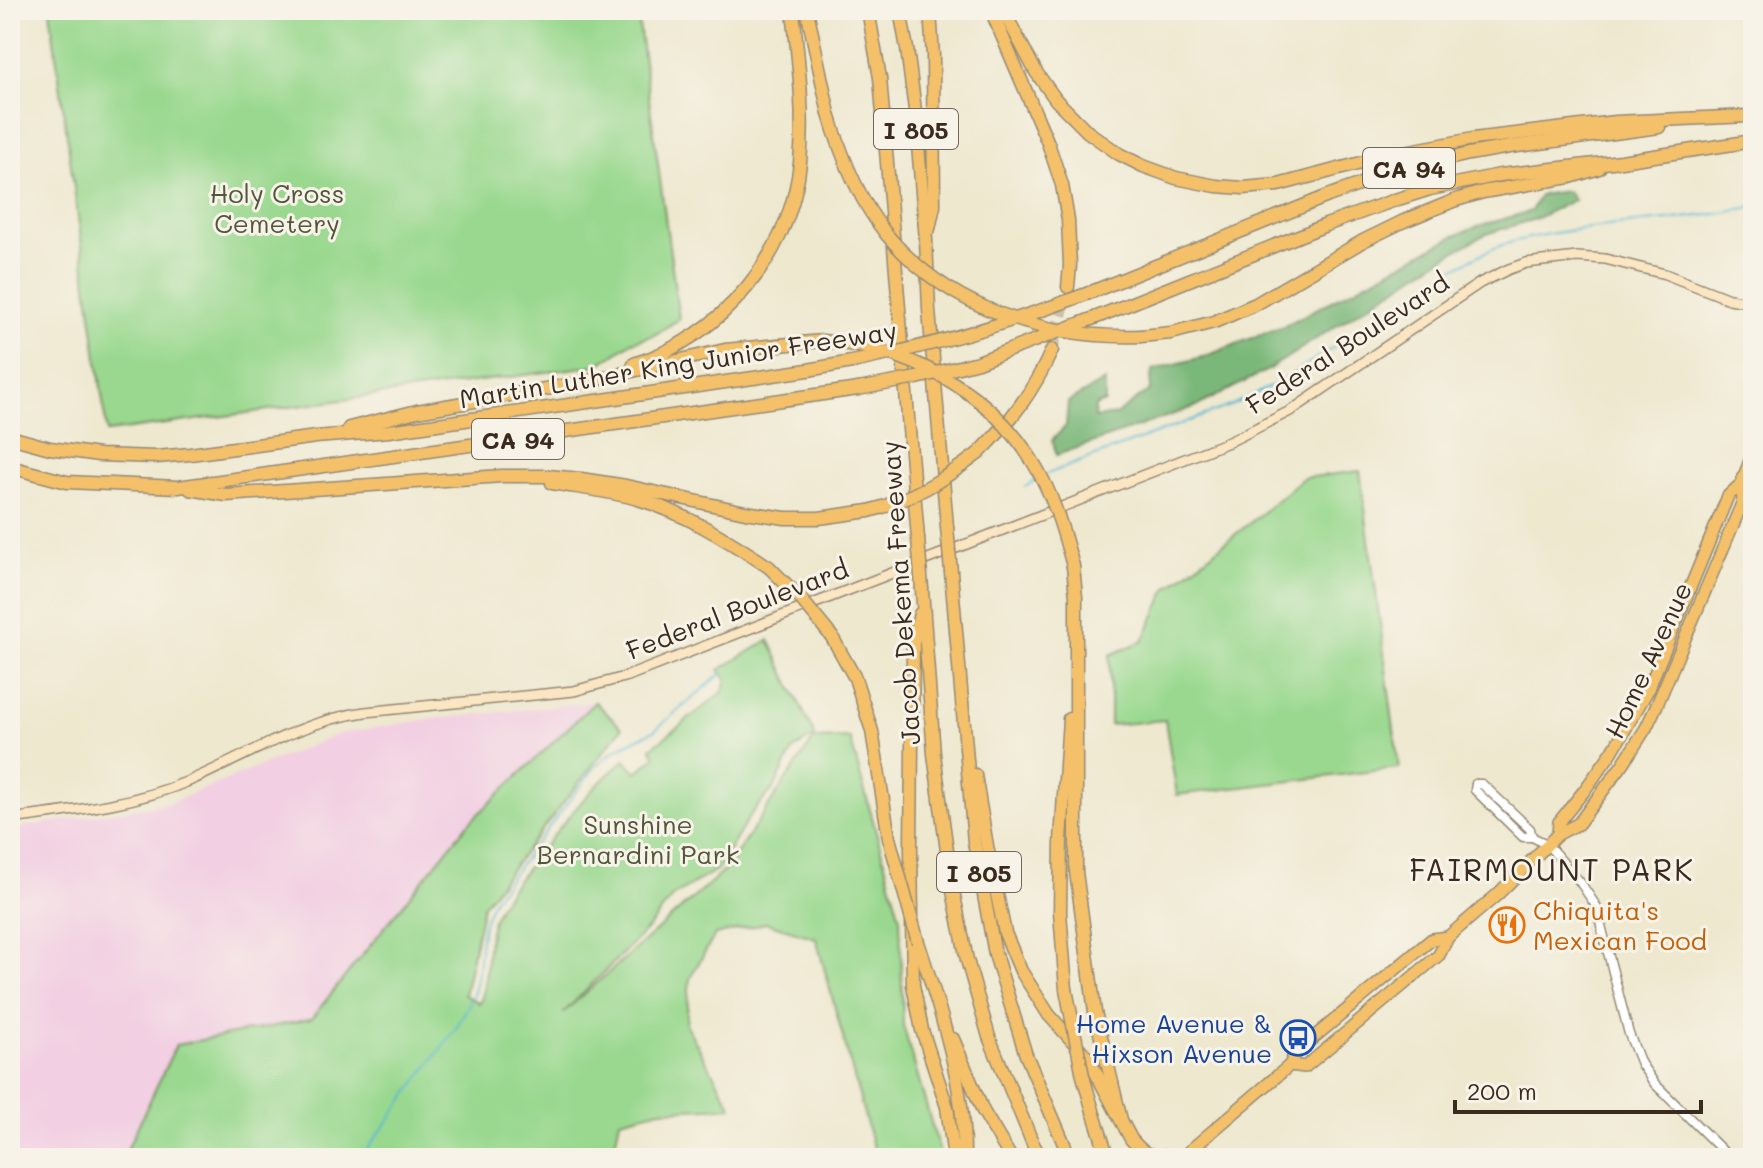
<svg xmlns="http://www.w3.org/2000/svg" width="1763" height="1168" viewBox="0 0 1763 1168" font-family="Mali,sans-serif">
  <rect width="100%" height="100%" fill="#f7f3e8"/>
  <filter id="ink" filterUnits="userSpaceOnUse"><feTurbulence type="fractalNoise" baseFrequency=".0125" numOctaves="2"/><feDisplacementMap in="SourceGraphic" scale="16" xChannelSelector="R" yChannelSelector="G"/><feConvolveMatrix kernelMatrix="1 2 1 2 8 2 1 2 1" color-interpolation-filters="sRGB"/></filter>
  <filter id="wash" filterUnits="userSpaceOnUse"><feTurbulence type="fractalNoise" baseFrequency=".006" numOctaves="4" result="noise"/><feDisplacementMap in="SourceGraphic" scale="32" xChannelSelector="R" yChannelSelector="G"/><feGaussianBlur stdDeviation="1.8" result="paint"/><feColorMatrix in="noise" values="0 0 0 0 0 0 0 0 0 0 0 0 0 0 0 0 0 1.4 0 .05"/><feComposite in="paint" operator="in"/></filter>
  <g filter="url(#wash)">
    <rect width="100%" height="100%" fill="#eee8cf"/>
    <!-- built -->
    <path fill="#f2cfe2" d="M 595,702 L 467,825 L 311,1019 L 176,1046 L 123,1158 L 10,1158 L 10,829 L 169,803 L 342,733 L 424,720 Z"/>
    <!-- green -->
    <g fill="#99d88e" stroke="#6a8156" stroke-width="2">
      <path d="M 50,10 L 637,10 L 679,319 L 654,335 L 632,342 L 598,365 L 107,432 Z"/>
      <path d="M 1360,471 L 1399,768 L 1177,795 L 1165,720 L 1110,725 L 1110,655 L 1143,641 L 1167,589 L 1256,518 L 1303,478 Z"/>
      <path d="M 769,640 L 815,736 L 793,750 L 774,788 L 751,814 L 718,869 L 672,897 L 649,927 L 563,1013 L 726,869 L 814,739 L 850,738 L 900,918 L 903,1025 L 939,1150 L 939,1158 L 876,1158 L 816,938 L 766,923 L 715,935 L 690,978 L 686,1025 L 732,1107 L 661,1110 L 620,1120 L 612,1158 L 123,1158 L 176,1045 L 311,1019 L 467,825 L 595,702 L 622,728 L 483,905 L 464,995 L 480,1003 C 490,976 484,944 494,917 C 504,894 522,875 537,856 C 564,822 591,787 625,760 L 637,772 L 656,756 L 651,748 L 722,693 L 727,680 L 719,670 Z"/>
    </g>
    <!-- forest -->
    <path fill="#7ab879" stroke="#5a714c" stroke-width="2" d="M 1567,191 L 1574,200 L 1535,219 L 1486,234 L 1436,262 L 1266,371 L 1197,406 L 1057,455 L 1052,440 L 1066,426 L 1068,402 L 1105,381 L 1105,402 L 1095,406 L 1094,418 L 1115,415 L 1150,390 L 1152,370 L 1203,357 L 1286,325 L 1454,236 L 1480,226 L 1531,211 L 1540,195 Z"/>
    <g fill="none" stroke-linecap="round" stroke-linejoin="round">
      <!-- stream -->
      <g stroke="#53b6d1" stroke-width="2">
        <path d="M 1047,474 L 1232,405 L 1280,382 L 1455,268 C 1471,259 1487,250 1505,244 C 1566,226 1636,225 1699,216 C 1717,214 1735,212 1753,206"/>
        <path d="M 1025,487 L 1038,479"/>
        <path d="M 361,1158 L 456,1028 C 463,1015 471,1003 475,989 C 483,953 475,932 495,897 L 596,766 L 615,750 L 655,730 L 722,673"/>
      </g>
    </g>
  </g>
  <g filter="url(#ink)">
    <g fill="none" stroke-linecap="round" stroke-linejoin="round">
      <!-- motorway-tunnel -->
      <path stroke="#cac2ac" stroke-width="12" stroke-dasharray="12 6" stroke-linecap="butt" d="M 1052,350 L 1066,296"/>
      <defs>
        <g id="tertiary">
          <path d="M 1476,784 L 1475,790 L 1523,837 L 1532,837 L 1547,844 L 1580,882 L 1596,906 L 1629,1034 L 1641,1064 L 1655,1084 L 1730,1158"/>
          <path d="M 1476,784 L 1482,784 L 1530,829 L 1532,837"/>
        </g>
        <path id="secondary" d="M 10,819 C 70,811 132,805 189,781 C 247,756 301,721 365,712 L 574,691 L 628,676 L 1231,441 L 1292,410 L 1480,283 L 1509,269 L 1526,263 L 1577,257 L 1605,259 L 1665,274 L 1729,299 L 1753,303"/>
        <g id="primary">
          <path d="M 1558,834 L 1559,822 L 1584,791 L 1612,752 L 1648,690 L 1728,496 L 1741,484 L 1753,453"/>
          <path d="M 1290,1065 L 1305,1067 L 1439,955 L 1448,937"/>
          <path d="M 1181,1158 L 1290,1065 L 1295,1053 L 1432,939 L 1448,937 L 1498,894 L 1558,834 L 1578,824 L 1623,764 L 1646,728 L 1656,707 L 1743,501 L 1741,484"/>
        </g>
        <g id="motorway">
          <path d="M 807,10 L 829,114"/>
          <path d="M 868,10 L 880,78 L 918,538"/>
          <path d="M 900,10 L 907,49 L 915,110 L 926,240 L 929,310 L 947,527"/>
          <path d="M 991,10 L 1048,143 L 1062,185 L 1068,220 L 1070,265 L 1068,287"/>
          <path d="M 1003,10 L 1036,72 L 1056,100 L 1088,132 L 1119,154 L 1143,166 L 1176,178 L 1216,186 L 1243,188 L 1278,185 L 1399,153 L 1473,139 L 1615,122 L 1749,116"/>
          <path d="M 929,229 L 934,206 L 933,56 L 930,10"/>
          <path d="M 1089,293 L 1328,196 L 1395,172 L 1469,154 L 1510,147 L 1659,127"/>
          <path d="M 1097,317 L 1326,225 L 1395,200 L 1430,189 L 1500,175 L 1621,161 L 1753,141"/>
          <path d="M 1141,336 L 1171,333 L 1214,322 L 1256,304 L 1363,241 L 1404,221 L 1456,200 L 1483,192 L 1570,177 L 1599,168"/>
          <path d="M 634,364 C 723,336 790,255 800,163 C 805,112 798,60 793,10"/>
          <path d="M 349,428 L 417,411 L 580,383 L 725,350 L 822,341"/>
          <path d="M 10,437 L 50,448 L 99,455 L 156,457 L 190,454 L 316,437 L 389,431 L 808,370 L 857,361"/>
          <path d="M 979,453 C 1011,421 1033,392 1052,350"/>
          <path d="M 10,467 L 67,482 L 178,487 L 858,389"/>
          <path d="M 552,483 C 580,488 611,491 638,499 C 685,513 728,540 769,567"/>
          <path d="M 190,489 L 226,495 L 502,476 L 548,476 L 581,479 L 626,486 L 745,512 L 785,518 L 819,518 L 869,511"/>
          <path d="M 1073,566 L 1076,597 L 1076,872 L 1095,1012 L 1121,1120"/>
          <path d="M 951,572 L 974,842 L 995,954 L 1026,1055 L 1070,1158"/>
          <path d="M 922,589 L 934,754 L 951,881 L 967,960 L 989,1037 L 1033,1144 L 1041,1158"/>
          <path d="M 920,614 L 913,642 L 911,849 L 913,985 L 922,1030 L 947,1107 L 954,1158"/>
          <path d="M 832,637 L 855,678 L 872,731 L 889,838"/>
          <path d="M 975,775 L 987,846 L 1005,933 L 1021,971 L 1049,1015 L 1088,1058 L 1131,1139 C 1151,1163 1152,1152 1176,1158"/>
          <path d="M 918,942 C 941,1012 965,1083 964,1158"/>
          <path d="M 1066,989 L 1060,912 L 1061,840 L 1069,719"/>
          <path d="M 953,1039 L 983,1111 L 1011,1158"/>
          <path d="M 1093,1111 L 1108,1158"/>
        </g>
      </defs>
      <!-- tertiary casing -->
      <use href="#tertiary" stroke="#948976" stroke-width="11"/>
      <!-- secondary casing -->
      <use href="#secondary" stroke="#948976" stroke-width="12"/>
      <!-- primary casing -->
      <use href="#primary" stroke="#948976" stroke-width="14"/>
      <!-- motorway casing -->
      <use href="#motorway" stroke="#948976" stroke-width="15"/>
      <!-- tertiary -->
      <use href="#tertiary" stroke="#fff" stroke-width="8"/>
      <!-- secondary -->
      <use href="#secondary" stroke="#fbe6c3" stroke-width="9"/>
      <!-- primary -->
      <use href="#primary" stroke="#f4c16a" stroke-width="11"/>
      <!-- motorway -->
      <use href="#motorway" stroke="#f4c16a" stroke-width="12"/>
      <defs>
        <g id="motorway-bridge">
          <path d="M 829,114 C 841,155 860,202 887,235 C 950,310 1047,339 1141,336"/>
          <path d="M 822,341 C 906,347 988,389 1033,462 C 1053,494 1063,530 1073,566"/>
          <path d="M 857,361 C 936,345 1013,322 1089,293"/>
          <path d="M 858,389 L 917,378 L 978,362 L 1097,317"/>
          <path d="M 869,511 C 911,500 945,479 979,453"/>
          <path d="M 947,527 L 951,572"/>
          <path d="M 918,538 L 922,589"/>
          <path d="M 769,567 L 801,599 L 832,637"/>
          <path d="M 889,838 L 918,942"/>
          <path d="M 1066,989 L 1083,1076 L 1093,1111"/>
        </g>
      </defs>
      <!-- motorway-bridge casing -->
      <use href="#motorway-bridge" stroke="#948976" stroke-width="15" stroke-linecap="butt"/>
      <!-- motorway-bridge -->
      <use href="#motorway-bridge" stroke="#f4c16a" stroke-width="12"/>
    </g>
  </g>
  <!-- icons -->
  <defs>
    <symbol id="restaurant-ring" viewBox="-11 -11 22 22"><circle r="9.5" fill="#f7f3e8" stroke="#e8710a" stroke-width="1.5"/><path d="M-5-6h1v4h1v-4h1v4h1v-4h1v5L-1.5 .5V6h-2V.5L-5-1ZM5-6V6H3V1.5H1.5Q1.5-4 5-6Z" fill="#e8710a"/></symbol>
    <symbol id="bus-ring" viewBox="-11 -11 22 22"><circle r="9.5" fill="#f7f3e8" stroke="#1a4fb4" stroke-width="1.5"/><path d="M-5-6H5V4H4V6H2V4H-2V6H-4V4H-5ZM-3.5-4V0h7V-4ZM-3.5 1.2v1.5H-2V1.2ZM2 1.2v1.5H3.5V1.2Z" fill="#1a4fb4"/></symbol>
  </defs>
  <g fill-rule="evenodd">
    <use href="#restaurant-ring" x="1487" y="905" width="40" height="40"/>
    <use href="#bus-ring" x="1278" y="1018" width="40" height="40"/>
  </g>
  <g text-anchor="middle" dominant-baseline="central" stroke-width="6" stroke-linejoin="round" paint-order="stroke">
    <!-- shield labels -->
    <g fill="#f7f3e8" stroke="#73665b" stroke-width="2">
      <rect x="874" y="109" width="84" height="40" rx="6"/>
      <rect x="1363" y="148" width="92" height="40" rx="6"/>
      <rect x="472" y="419" width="92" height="40" rx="6"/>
      <rect x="937" y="852" width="84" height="40" rx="6"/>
    </g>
    <g font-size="24" font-weight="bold" fill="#3b2a1e">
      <text x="916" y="129">I 805</text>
      <text x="1409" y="168">CA 94</text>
      <text x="518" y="439">CA 94</text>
      <text x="979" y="872">I 805</text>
    </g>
    <!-- park labels -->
    <g font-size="26" fill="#52563a" stroke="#f7f3e8">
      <text x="277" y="193">Holy Cross<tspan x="277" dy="30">Cemetery</tspan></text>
      <text x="638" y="824">Sunshine<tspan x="638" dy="30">Bernardini Park</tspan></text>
    </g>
    <!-- street labels -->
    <g font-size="26" fill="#3b2a1e" stroke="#f7f3e8">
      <text transform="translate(1347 343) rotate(-33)">Federal Boulevard</text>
      <text transform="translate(678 364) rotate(-9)">Martin Luther King Junior Freeway</text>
      <text transform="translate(900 593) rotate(-94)">Jacob Dekema Freeway</text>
      <text transform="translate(737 609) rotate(-21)">Federal Boulevard</text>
      <text transform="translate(1648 660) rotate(-65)">Home Avenue</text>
    </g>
    <!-- food labels -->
    <g font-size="26" fill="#c56008" stroke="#f7f3e8" text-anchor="start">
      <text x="1533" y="910">Chiquita's<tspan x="1533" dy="30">Mexican Food</tspan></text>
    </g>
    <!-- transit labels -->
    <g font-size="26" fill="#164399" stroke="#f7f3e8" text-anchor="end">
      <text x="1272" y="1023">Home Avenue &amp;<tspan x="1272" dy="30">Hixson Avenue</tspan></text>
    </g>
    <!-- quarter labels -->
    <g font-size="30" letter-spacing="2" fill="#3b2a1e" stroke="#f7f3e8">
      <text x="1552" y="869">FAIRMOUNT PARK</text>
    </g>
  </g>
  <!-- margin -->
  <rect width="1763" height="1168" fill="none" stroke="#f7f3e8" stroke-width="40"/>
  <!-- scale -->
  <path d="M1455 1100v12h246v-12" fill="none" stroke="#3b2a1e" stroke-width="4"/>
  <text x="1467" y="1100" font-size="24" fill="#3b2a1e" stroke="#f7f3e8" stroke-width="6" paint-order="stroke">200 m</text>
</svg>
